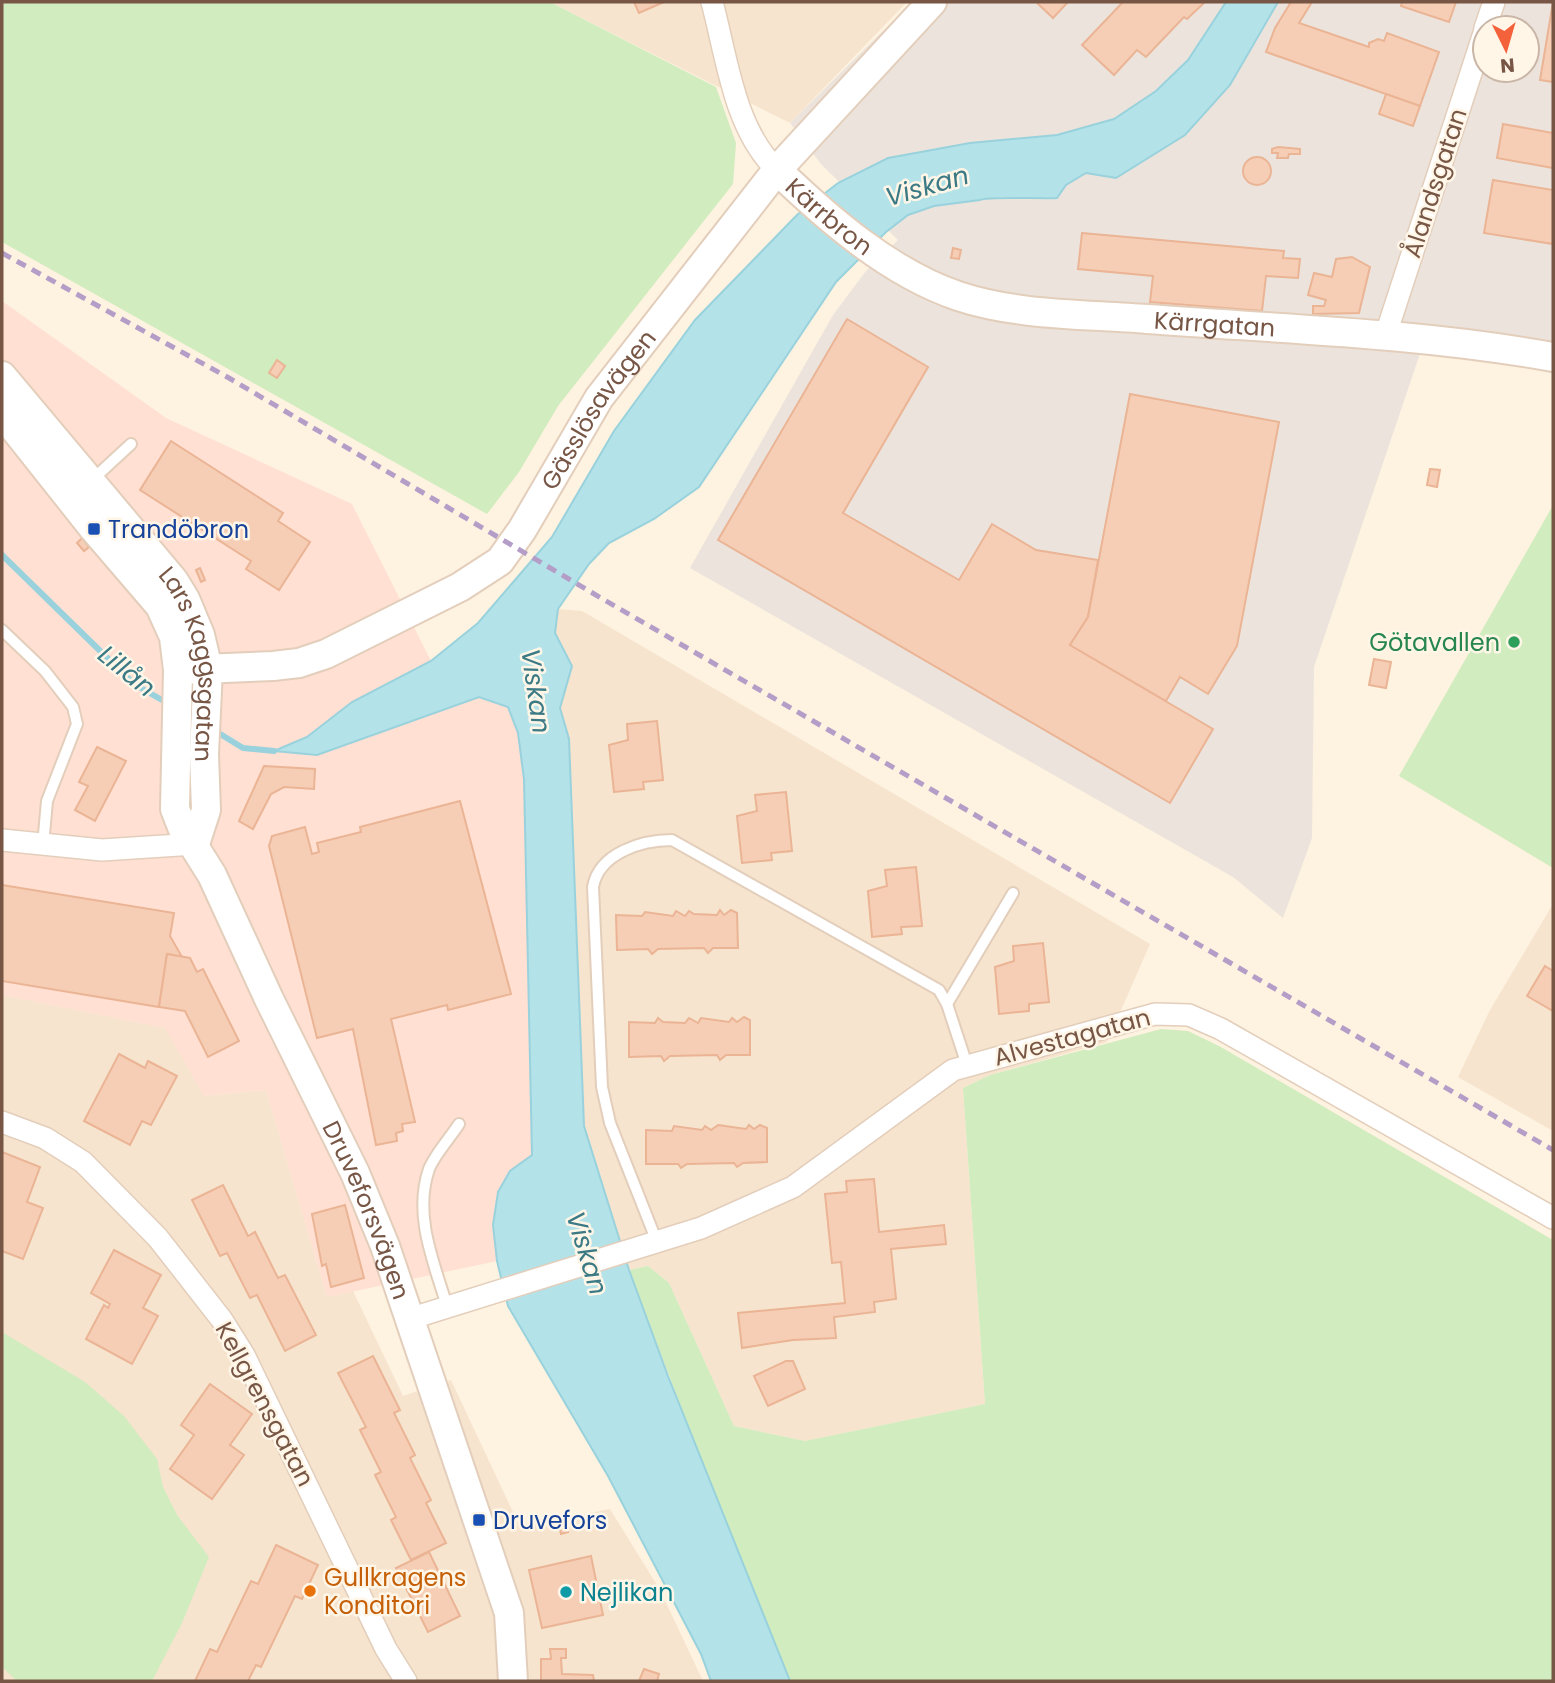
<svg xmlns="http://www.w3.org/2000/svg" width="1555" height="1683" viewBox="0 0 1555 1683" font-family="Poppins,sans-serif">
  <rect width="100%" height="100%" fill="#fef2e0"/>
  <!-- residential -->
  <g fill="#f6e4ce">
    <path d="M 550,2 L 907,2 L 790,123 Z"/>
    <path d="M 558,609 L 582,611 L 1150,944 L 1107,1042 L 990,1075 L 963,1088 L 985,1404 L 805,1441 L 734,1426 L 669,1283 L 648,1266 L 629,1270 L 584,1126 L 569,739 L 560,708 L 572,666 L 555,633 Z"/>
    <path d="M 1553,904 L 1553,1131 L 1458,1077 L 1490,1010 Z"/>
    <path d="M 2,995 L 166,1028 L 204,1096 L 266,1090 L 327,1297 L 353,1291 L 403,1396 L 451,1380 L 520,1527 L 610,1509 L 660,1590 L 703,1681 L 2,1681 Z"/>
  </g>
  <!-- commercial -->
  <path fill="#ffe0d3" d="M 2,301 L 166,418 L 352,504 L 431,661 L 352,702 L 307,737 L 276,750 L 317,755 L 479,697 L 508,707 L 518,733 L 524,779 L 532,1155 L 510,1171 L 493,1225 L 497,1261 L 327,1297 L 266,1090 L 204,1096 L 165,1028 L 2,995 Z"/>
  <!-- industrial -->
  <path fill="#ece4dc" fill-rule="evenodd" d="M 912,2 L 1553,2 L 1553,342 L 1429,327 L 1314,667 L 1312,838 L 1283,918 L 1233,877 L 690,568 L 833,315 L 866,271 L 898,240 L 821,164 L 790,123 ZM 1485,28 L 1527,28 L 1527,70 L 1485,70 Z"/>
  <!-- green -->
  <g fill="#d1ecbe">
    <path d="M 2,2 L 550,2 L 716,87 L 736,143 L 733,184 L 558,406 L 519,472 L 487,514 L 2,242 Z"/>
    <path d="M 1552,507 L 1553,508 L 1553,868 L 1399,776 Z"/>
    <path d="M 1161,1029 L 1188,1031 L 1219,1046 L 1553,1240 L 1553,1681 L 790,1681 L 751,1591 L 629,1270 L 648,1266 L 669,1283 L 734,1426 L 805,1441 L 985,1404 L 963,1088 L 990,1075 Z"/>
    <path d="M 2,1332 L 85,1382 L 124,1416 L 157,1459 L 163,1487 L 177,1515 L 209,1557 L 182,1623 L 152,1681 L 17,1681 L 2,1667 Z"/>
  </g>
  <!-- water -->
  <path fill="#b3e2e9" stroke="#99d2dc" stroke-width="2" d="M 1226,2 L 1278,2 L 1230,85 L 1185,135 L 1116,178 L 1086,173 L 1066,185 L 1057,198 C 1043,199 987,196 980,200 L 934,206 L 908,215 L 886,232 L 836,282 L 699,487 L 654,519 L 609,543 L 589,564 L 558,609 L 555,633 L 572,666 L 560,708 L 569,739 L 584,1126 L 629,1270 L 668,1376 L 790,1681 L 711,1681 L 701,1654 L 608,1476 L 508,1306 L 497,1261 L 493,1225 L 498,1192 L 510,1171 L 532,1155 L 524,779 L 518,733 L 508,707 L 479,697 L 317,755 L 274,751 L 307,737 L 352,702 L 431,661 L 478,623 L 552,537 L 614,431 L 695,320 L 797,215 L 838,183 L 888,158 L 970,143 L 1057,135 L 1114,119 L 1156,91 L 1188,60 Z"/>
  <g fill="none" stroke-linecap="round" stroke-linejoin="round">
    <!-- stream -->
    <g stroke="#99d2dc" stroke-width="6">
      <path d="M 2,555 L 134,684 L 169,704"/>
      <path d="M 212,729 L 243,748 L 274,751"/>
    </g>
  </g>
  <!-- building -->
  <g fill="#f6ceb6" stroke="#eab495" stroke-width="2">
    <path d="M 634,2 L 664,2 L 639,13 Z"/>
    <path d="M 1036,2 L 1068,2 L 1053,18 Z"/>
    <path d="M 1123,2 L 1205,2 L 1187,19 L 1184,17 L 1146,57 L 1137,50 L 1114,75 L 1082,45 Z"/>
    <path d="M 1291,2 L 1312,2 L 1299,23 L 1369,47 L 1369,43 L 1378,39 L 1384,41 L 1387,33 L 1439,52 L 1420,106 L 1266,52 L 1275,28 Z"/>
    <path d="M 1402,2 L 1456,2 L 1449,22 L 1401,6 Z"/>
    <path d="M 1553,2 L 1553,82 L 1540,80 Z"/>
    <path d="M 1386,94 L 1420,106 L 1413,126 L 1379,114 Z"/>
    <path d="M 1503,124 L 1553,133 L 1553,168 L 1497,158 Z"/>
    <path d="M 1278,147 L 1300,149 L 1300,154 L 1289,154 L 1288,158 L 1277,158 L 1278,153 L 1272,153 L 1272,149 Z"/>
    <circle cx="1257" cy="171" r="14"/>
    <path d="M 1493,180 L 1553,190 L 1553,244 L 1484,233 Z"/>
    <path d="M 1082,233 L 1284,251 L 1283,258 L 1300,259 L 1298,278 L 1266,276 L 1262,311 L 1150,302 L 1153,276 L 1078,269 Z"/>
    <path d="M 953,248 L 961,250 L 959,259 L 951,258 Z"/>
    <path d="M 1352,257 L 1370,267 L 1359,313 L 1313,314 L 1313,306 L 1324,306 L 1326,300 L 1308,295 L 1314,273 L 1332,277 L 1336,259 Z"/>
    <path d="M 847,319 L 928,367 L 843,513 L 959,580 L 992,524 L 1036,550 L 1098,560 L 1088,617 L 1070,645 L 1213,729 L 1170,803 L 718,540 Z"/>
    <path d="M 277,360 L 285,366 L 277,378 L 269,373 Z"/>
    <path d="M 1130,394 L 1279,422 L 1237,646 L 1208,694 L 1180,677 L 1166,701 L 1070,645 L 1088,617 Z"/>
    <path d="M 171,441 L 283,513 L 278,521 L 310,542 L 279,590 L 246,569 L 251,561 L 140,490 Z"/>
    <path d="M 1430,469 L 1440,470 L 1437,487 L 1427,485 Z"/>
    <path d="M 82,538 L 89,547 L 84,551 L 77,543 Z"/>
    <path d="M 200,568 L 205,580 L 201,582 L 196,570 Z"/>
    <path d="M 1374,659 L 1391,662 L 1386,688 L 1369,685 Z"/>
    <path d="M 657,721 L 663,780 L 643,782 L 644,789 L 614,792 L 609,745 L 628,740 L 627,724 Z"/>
    <path d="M 97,747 L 126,761 L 95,821 L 75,810 L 88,786 L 79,782 Z"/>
    <path d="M 264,766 L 315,769 L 314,789 L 284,787 L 271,794 L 253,829 L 239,821 Z"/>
    <path d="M 786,792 L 792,851 L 771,853 L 772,860 L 742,863 L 737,816 L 757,811 L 755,795 Z"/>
    <path d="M 460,801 L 511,994 L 448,1010 L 447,1005 L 391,1019 L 415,1122 L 402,1124 L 403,1131 L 396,1133 L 397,1141 L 376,1145 L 353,1029 L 317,1038 L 269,846 L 272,836 L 305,827 L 312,854 L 319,852 L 317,843 L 361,832 L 360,827 Z"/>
    <path d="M 916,867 L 922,926 L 901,927 L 902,934 L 872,937 L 868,891 L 887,886 L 885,870 Z"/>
    <path d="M 2,885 L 174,913 L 170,936 L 182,957 L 167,954 L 159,1007 L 2,981 Z"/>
    <path d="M 720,910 L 724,915 L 731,910 L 737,913 L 738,948 L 713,948 L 708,953 L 704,948 L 658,949 L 652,954 L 648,949 L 617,950 L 616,915 L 642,916 L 645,912 L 673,916 L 676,911 L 685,916 L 689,911 L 694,914 L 717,915 Z"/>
    <path d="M 1043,943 L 1049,1002 L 1029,1004 L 1029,1011 L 999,1014 L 995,967 L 1014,961 L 1013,946 Z"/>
    <path d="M 167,954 L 190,958 L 197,972 L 203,969 L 239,1041 L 208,1057 L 185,1011 L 159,1007 Z"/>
    <path d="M 1545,966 L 1553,971 L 1553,1011 L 1527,996 Z"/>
    <path d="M 744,1017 L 750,1020 L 750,1055 L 726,1055 L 720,1060 L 717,1055 L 670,1056 L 664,1061 L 661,1056 L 629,1057 L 629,1022 L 655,1023 L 658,1018 L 663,1022 L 685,1023 L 689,1018 L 698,1023 L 701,1018 L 729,1022 L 732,1018 L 737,1022 Z"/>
    <path d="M 119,1054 L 145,1068 L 148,1061 L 177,1076 L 151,1125 L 142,1121 L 130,1145 L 84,1121 Z"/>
    <path d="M 718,1125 L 746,1129 L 749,1125 L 754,1129 L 760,1125 L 767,1128 L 767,1162 L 743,1163 L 737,1167 L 734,1163 L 687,1164 L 681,1168 L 678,1164 L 646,1164 L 646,1130 L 672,1131 L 674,1126 L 702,1130 L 705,1126 L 711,1130 Z"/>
    <path d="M 2,1152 L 40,1167 L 27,1202 L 43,1208 L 23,1259 L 2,1251 Z"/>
    <path d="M 874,1179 L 879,1232 L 944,1225 L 946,1244 L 891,1249 L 896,1299 L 874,1302 L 875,1312 L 834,1317 L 836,1338 L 793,1340 L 742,1348 L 738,1313 L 845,1303 L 841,1262 L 832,1263 L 825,1194 L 847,1192 L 846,1181 Z"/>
    <path d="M 223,1185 L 248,1236 L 255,1232 L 278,1278 L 285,1275 L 316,1335 L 285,1351 L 257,1295 L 250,1298 L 227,1253 L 220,1256 L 192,1200 Z"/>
    <path d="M 345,1205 L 364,1278 L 331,1287 L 326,1264 L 322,1266 L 312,1214 Z"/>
    <path d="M 114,1250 L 161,1275 L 143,1308 L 158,1316 L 132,1364 L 86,1339 L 104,1305 L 108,1308 L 110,1304 L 91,1293 Z"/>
    <path d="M 373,1356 L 400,1410 L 394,1413 L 415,1455 L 410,1458 L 431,1500 L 426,1503 L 446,1543 L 411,1560 L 391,1520 L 396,1517 L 375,1475 L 381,1472 L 360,1430 L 366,1427 L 338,1373 Z"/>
    <path d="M 786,1361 L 793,1361 L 805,1389 L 768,1406 L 754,1376 Z"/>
    <path d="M 210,1384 L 252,1414 L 230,1445 L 244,1455 L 212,1499 L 170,1469 L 194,1435 L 181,1425 Z"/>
    <path d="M 566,1522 L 568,1532 L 561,1534 L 559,1524 Z"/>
    <path d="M 276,1545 L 318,1565 L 302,1599 L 295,1596 L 261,1667 L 256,1665 L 248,1681 L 195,1681 L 210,1649 L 217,1652 L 251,1581 L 258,1584 Z"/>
    <path d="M 429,1552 L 460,1616 L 428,1632 L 396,1568 Z"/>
    <path d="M 591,1556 L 603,1615 L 542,1628 L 529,1570 Z"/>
    <path d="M 550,1649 L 566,1649 L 566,1658 L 561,1658 L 562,1674 L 593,1675 L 594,1681 L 541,1681 L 541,1659 L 551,1659 Z"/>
    <path d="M 644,1669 L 659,1674 L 657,1681 L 639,1681 Z"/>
  </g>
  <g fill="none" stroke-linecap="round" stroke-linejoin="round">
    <defs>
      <g id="service">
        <path d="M 92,480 L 131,444"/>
        <path d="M 2,630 L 45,671 L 73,707 L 77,724 L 47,801 L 43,845"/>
        <path d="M 947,1004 L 1013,893"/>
        <path d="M 657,1242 L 610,1123 L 602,1087 L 593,887 C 599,853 642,840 672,840 L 939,990 L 947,1004 L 967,1065"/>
        <path d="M 447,1306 C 434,1263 413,1215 429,1169 C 435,1154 450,1138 459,1124"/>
      </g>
      <g id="minor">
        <path d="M 712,2 C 727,58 734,129 777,170"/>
        <path d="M 1485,28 L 1494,2"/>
        <path d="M 1385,337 L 1485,30"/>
        <path d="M 2,840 L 102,850 L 195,844"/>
        <path d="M 2,1122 L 45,1138 L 83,1162 L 158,1238 L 222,1320 L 244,1355 L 386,1649 L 406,1681"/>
        <path d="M 409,1319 L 701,1228 L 793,1187 L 953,1070 L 1155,1014 L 1189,1015 L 1221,1029 L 1553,1218"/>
      </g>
      <g id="tertiary">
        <path id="s1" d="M 777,170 C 828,219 890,273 958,296 C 1018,316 1086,314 1147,319 C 1282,329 1420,333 1553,357"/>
        <path id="s2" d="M 2,376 L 174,581 L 185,599 L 200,635 L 208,669 L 204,754 L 206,810 L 195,844"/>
        <path id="s3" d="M 2,413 L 94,529 L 160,606 L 174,637 L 178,670 L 175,809 L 182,827 L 212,875 L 269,999 L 355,1173 L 385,1246 L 509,1613 L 513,1681"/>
        <path id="s4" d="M 178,670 L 273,666 L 299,663 L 326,654 L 460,587 L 500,561 L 522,530 L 599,398 L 777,170 L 932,2"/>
      </g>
    </defs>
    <!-- service casing -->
    <use href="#service" stroke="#e3cebb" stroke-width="14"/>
    <!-- minor casing -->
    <use href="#minor" stroke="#e3cebb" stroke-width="24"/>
    <!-- tertiary casing -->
    <use href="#tertiary" stroke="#e3cebb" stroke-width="32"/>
    <!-- service -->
    <use href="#service" stroke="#fff" stroke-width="10"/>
    <!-- minor -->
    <use href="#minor" stroke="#fff" stroke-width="21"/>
    <!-- tertiary -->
    <use href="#tertiary" stroke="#fff" stroke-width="28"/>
    <!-- rail -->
    <path stroke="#b49ec8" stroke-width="5" stroke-dasharray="10 7" stroke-linecap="butt" d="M 2,253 L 229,378 L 601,598 L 1553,1150"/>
  </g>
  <!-- markers -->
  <g fill="#1a4fb4" stroke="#fff6e8" stroke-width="2.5">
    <rect x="87" y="522" width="14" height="14" rx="3.5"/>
    <rect x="472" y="1513" width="14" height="14" rx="3.5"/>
  </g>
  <circle fill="#2e9e5b" stroke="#fff6e8" stroke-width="2.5" cx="1514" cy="642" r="7"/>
  <circle fill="#e8710a" stroke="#fff6e8" stroke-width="2.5" cx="310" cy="1591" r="7"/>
  <circle fill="#0f9aa8" stroke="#fff6e8" stroke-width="2.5" cx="566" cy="1592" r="7"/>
  <g text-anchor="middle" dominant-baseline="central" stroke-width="5" stroke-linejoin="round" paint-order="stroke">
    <!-- street labels -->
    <g font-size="24" fill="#775645" stroke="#fff6e8">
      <text transform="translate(1435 183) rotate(-72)">Ålandsgatan</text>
      <text stroke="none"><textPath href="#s1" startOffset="70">Kärrbron</textPath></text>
      <text stroke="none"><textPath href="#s1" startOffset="481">Kärrgatan</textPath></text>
      <text stroke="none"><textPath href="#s4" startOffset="528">Gässlösavägen</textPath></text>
      <text stroke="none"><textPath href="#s2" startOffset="354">Lars Kaggsgatan</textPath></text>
      <text transform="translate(1072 1037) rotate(-15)">Alvestagatan</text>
      <text stroke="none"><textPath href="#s3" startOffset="901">Druveforsvägen</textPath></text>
      <text transform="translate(265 1404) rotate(62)">Kellgrensgatan</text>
    </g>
    <!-- transit labels -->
    <g font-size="24" fill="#164399" stroke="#fff6e8" text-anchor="start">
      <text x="108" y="529">Trandöbron</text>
      <text x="493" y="1520">Druvefors</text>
    </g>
    <!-- leisure labels -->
    <g font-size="24" fill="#27864d" stroke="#fff6e8" text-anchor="end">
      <text x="1500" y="642">Götavallen</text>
    </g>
    <!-- food labels -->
    <g font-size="24" fill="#c56008" stroke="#fff6e8" text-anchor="start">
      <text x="324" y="1577">Gullkragens<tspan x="324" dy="28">Konditori</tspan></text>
    </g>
    <!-- culture labels -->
    <g font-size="24" fill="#0d838f" stroke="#fff6e8" text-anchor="start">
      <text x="580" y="1592">Nejlikan</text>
    </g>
    <!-- water labels -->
    <g font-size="26" font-style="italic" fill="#3b7a85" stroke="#fff6e8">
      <text transform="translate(927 186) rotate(-16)">Viskan</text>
      <text transform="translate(127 671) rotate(39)">Lillån</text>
      <text transform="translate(536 691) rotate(82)">Viskan</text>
      <text transform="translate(587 1253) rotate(73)">Viskan</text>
    </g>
  </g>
  <!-- border -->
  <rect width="1555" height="1683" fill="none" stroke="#775645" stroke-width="7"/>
  <!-- north arrow -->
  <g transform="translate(1506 49) rotate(175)"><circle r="33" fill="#fff6e8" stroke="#c9b6a7" stroke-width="2"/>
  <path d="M0-5L12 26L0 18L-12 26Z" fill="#f3623b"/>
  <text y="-10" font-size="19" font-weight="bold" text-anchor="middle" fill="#775645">N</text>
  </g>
</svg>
